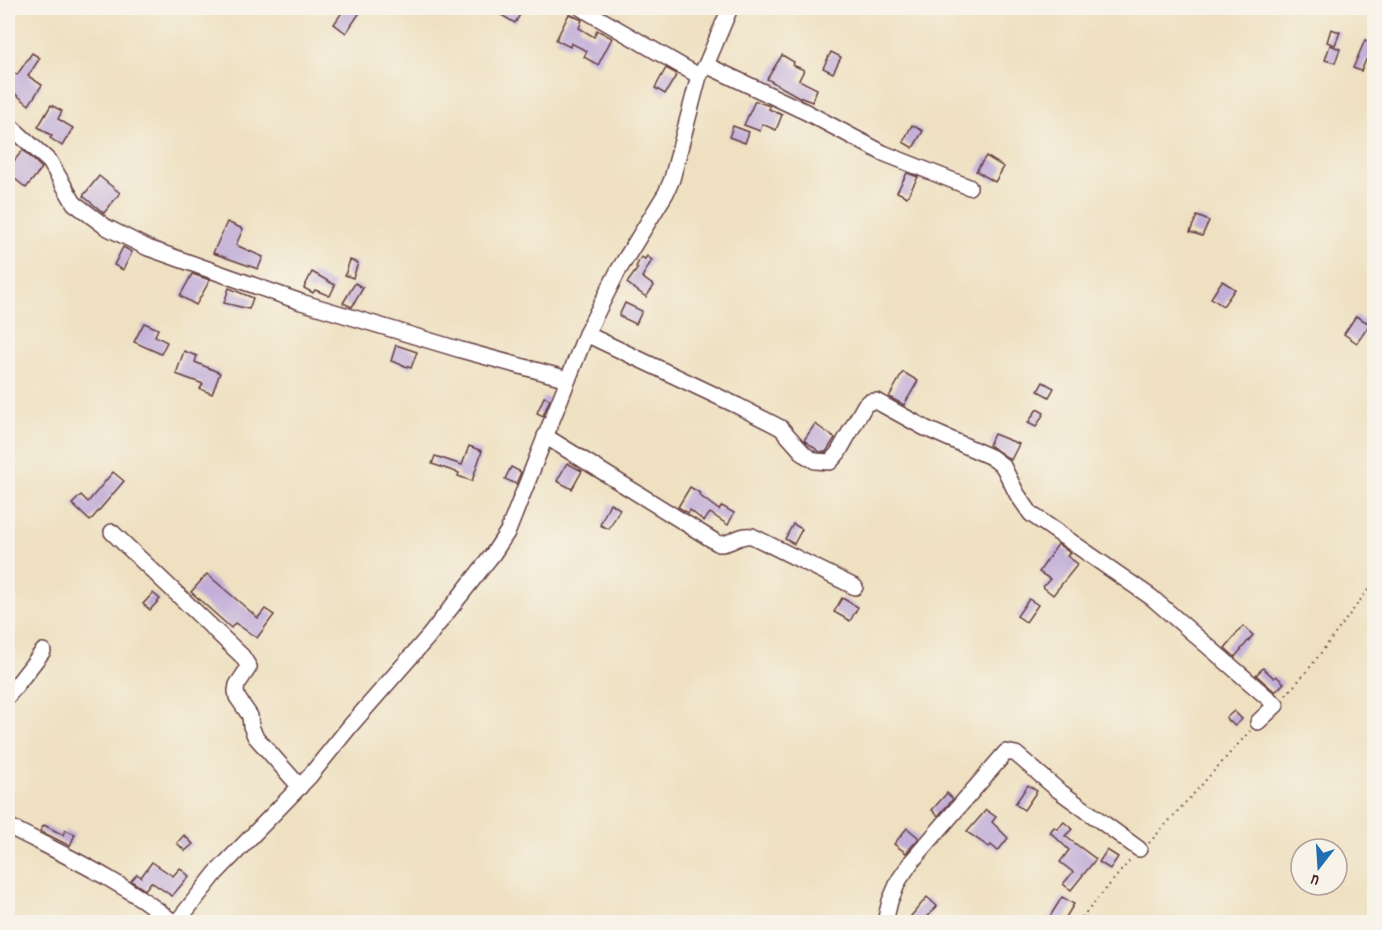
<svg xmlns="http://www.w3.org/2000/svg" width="1382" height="930" viewBox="0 0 1382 930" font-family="Dekko,sans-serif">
  <rect width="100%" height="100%" fill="#f7f3e8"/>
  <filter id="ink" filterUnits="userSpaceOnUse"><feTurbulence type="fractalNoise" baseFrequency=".0167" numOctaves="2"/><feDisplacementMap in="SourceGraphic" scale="12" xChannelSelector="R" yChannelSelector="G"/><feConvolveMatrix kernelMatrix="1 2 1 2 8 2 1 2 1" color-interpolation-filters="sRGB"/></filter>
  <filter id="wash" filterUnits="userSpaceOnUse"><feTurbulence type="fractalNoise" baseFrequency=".008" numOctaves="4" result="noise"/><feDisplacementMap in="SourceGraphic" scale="24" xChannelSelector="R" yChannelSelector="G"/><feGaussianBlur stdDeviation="1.35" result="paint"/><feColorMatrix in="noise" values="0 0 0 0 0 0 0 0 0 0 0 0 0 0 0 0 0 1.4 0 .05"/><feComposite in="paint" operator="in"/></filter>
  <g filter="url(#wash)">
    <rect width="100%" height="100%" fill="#eee0c0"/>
    <g id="blocks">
      <!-- building -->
      <g fill="#c2aed8">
        <path d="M 345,8 L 363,8 L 346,33 L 334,24 Z"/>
        <path d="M 489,8 L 512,8 L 521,13 L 515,23 Z"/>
        <path d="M 569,14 L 582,20 L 579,28 L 594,37 L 597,30 L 612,38 L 598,65 L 584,57 L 587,51 L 571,43 L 570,47 L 556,40 Z"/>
        <path d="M 1331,29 L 1340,32 L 1335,45 L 1327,42 Z"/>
        <path d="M 1365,40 L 1374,44 L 1374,49 L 1369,61 L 1366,60 L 1361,71 L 1353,68 Z"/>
        <path d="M 1330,45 L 1340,49 L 1335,63 L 1325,60 Z"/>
        <path d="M 831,52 L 841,57 L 833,73 L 823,68 Z"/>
        <path d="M 32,53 L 40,58 L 28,76 L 42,85 L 29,105 L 8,88 L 8,68 L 17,75 Z"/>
        <path d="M 782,55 L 794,62 L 793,65 L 804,70 L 799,80 L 817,89 L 812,102 L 799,97 L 767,79 Z"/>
        <path d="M 666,68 L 677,74 L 665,94 L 655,88 Z"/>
        <path d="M 755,101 L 770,106 L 769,109 L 782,115 L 776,130 L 762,124 L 760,131 L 744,125 Z"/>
        <path d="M 51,105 L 62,111 L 58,119 L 73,128 L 62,146 L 50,138 L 52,136 L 38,127 Z"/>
        <path d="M 912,125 L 923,131 L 913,148 L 903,142 Z"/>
        <path d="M 733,126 L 749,132 L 745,143 L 729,137 Z"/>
        <path d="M 23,150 L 42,168 L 26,188 L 8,173 L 8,168 Z"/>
        <path d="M 986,156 L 1004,167 L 995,182 L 976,171 Z"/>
        <path d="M 907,173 L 918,177 L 907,197 L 897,192 Z"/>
        <path d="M 99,176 L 120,193 L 104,213 L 83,196 Z"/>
        <path d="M 1197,216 L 1209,221 L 1202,236 L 1190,232 Z"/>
        <path d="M 227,222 L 243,229 L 236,245 L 263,257 L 258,269 L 213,253 Z"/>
        <path d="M 123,247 L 132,252 L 123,270 L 114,265 Z"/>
        <path d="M 647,256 L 652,260 L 642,277 L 654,286 L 646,297 L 627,283 L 638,268 L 636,267 L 641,257 L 645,259 Z"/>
        <path d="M 350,260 L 358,263 L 353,278 L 345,275 Z"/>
        <path d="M 312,272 L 335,285 L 330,296 L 315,290 L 313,293 L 304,288 Z"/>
        <path d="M 192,274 L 210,280 L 196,305 L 180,296 Z"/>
        <path d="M 1222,281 L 1235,289 L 1223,306 L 1211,298 Z"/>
        <path d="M 355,283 L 363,288 L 352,307 L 343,303 Z"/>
        <path d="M 229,288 L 253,298 L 249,309 L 224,303 Z"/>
        <path d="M 625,303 L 642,311 L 636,324 L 619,316 Z"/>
        <path d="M 1356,316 L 1370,324 L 1357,343 L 1344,334 Z"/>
        <path d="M 144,323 L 158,329 L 155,336 L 167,342 L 161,354 L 134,342 Z"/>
        <path d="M 396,345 L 417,352 L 411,368 L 391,361 Z"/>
        <path d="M 184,351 L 197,356 L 195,362 L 220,373 L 212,394 L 200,389 L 203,384 L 176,374 Z"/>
        <path d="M 903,372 L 918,381 L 904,405 L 889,397 Z"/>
        <path d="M 1043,382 L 1054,388 L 1049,397 L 1038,391 Z"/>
        <path d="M 544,397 L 550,399 L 543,416 L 537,413 Z"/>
        <path d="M 1037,409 L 1044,413 L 1036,427 L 1028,423 Z"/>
        <path d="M 815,424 L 835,438 L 826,452 L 820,452 L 804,440 Z"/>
        <path d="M 994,434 L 1019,444 L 1011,460 L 989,445 Z"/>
        <path d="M 469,446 L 482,451 L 472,481 L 458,476 L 459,473 L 432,464 L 435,456 L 462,465 Z"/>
        <path d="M 567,463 L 582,471 L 572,489 L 557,481 Z"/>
        <path d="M 511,467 L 521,472 L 516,484 L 505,479 Z"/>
        <path d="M 113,472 L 124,481 L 90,521 L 72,504 L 81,495 L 88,502 Z"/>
        <path d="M 690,487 L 700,493 L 699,495 L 719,510 L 722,506 L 734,513 L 728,525 L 710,513 L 704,521 L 690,510 L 688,513 L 678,507 Z"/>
        <path d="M 610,503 L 620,509 L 609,529 L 600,525 Z"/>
        <path d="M 793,524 L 802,529 L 794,544 L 785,539 Z"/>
        <path d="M 1058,544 L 1070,553 L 1067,556 L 1078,564 L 1053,595 L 1043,587 L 1050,579 L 1039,572 Z"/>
        <path d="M 207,574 L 258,618 L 265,609 L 274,615 L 257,638 L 235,623 L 231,628 L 191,592 Z"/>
        <path d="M 153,593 L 160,599 L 150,610 L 143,604 Z"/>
        <path d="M 842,598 L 858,607 L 850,621 L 834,612 Z"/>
        <path d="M 1029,599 L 1038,605 L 1026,622 L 1017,616 Z"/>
        <path d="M 1243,626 L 1253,635 L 1235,657 L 1225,648 Z"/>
        <path d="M 1263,668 L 1274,678 L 1276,676 L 1284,683 L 1275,692 L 1256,675 Z"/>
        <path d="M 1234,711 L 1242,719 L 1235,726 L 1226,718 Z"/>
        <path d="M 1028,785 L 1037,791 L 1024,810 L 1015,804 Z"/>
        <path d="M 947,793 L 953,799 L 938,816 L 932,810 Z"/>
        <path d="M 986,810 L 996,817 L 992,822 L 1008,838 L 998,851 L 991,845 L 989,847 L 967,832 Z"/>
        <path d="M 1064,822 L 1072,829 L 1065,836 L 1096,859 L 1071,890 L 1063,884 L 1073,872 L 1060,862 L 1069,850 L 1050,832 L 1054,827 L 1057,829 Z"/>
        <path d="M 44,825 L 63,835 L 65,830 L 75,834 L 70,846 L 40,831 Z"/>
        <path d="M 907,828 L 919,838 L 906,853 L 894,844 Z"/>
        <path d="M 184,835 L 193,844 L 185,851 L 177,843 Z"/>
        <path d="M 1107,850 L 1118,857 L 1110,869 L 1099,862 Z"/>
        <path d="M 152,862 L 173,876 L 180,868 L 189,876 L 172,896 L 151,882 L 145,890 L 131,881 L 137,874 L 141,877 Z"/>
        <path d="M 927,897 L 937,906 L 923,922 L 906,922 Z"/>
        <path d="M 1062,897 L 1074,904 L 1063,922 L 1058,922 L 1049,918 Z"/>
      </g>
    </g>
  </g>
  <g filter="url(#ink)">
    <use href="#blocks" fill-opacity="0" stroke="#633c41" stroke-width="1.5"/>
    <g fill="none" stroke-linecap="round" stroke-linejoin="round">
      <defs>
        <g id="minor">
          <path d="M 581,8 L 699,76"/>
          <path d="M 706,65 L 806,112 L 883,153 L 969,187"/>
          <path d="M 8,124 L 50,162 L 74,203 L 106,227 L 148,248 L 301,302 L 461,350 L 568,379"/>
          <path d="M 586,334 L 738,406 L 781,428 L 805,455 L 815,461 L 830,462 L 838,453 L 865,405 L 869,402 L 876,401 L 925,428 L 991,457 L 1003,466 L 1017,494 L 1031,514 L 1151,597 L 1276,705 L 1258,722"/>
          <path d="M 545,436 L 719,544 C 731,545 738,534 752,536 L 855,587"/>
          <path d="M 112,532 L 242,656 L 249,667 L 237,685 L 236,691 L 237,697 L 250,716 L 251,726 L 255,736 L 300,787"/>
          <path d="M 8,696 L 43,651"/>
          <path d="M 8,826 C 64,855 124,882 173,922"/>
          <path d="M 177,922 L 216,873 L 309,777 L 351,725 L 428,637 L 493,554 L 508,531 L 586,334 L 618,271 L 666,193 L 672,179 L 699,76 L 706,65 L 730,8"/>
          <path d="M 885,922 L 890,901 L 899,880 L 912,861 L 1006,752 L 1016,754 L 1058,790 L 1139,849"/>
        </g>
      </defs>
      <!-- minor casing -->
      <use href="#minor" stroke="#633c41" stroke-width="18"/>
      <!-- path -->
      <g stroke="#633c41" stroke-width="2" stroke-dasharray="1.5 4.5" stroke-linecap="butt">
        <path d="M 1286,695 L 1308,670 L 1374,582"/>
        <path d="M 1149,843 L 1250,731"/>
        <path d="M 1078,922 L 1132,858"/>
      </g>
      <!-- minor -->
      <use href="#minor" stroke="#fff" stroke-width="15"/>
    </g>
  </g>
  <!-- margin -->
  <rect width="1382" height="930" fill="none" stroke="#f7f3e8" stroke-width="30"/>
  <!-- north arrow -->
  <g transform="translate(1319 867) rotate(197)"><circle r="28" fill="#f7f3e8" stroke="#b29e9c" stroke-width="1.5"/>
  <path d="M0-4.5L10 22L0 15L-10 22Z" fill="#1f6fb2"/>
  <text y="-9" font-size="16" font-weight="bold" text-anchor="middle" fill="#4a1f2b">U</text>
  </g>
</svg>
